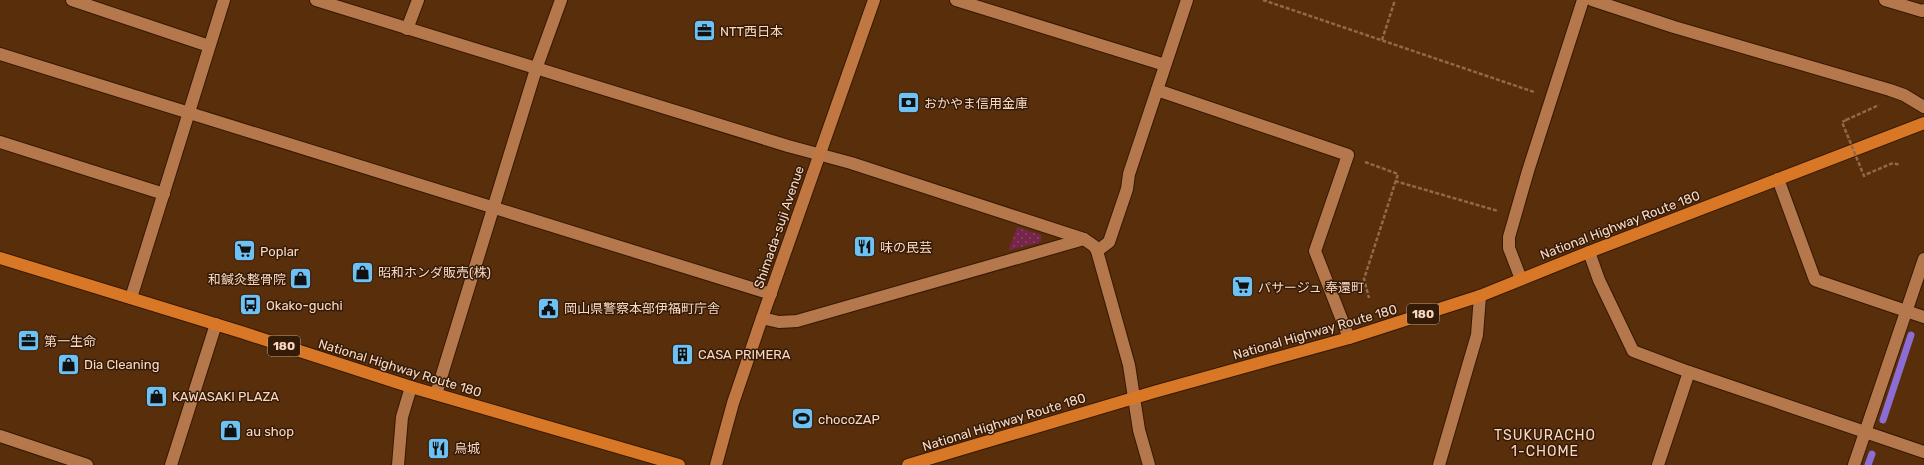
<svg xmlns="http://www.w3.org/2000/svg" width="1924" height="465" viewBox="0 0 1924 465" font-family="Rubik,'Noto Sans JP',sans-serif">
  <defs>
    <pattern id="grass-dots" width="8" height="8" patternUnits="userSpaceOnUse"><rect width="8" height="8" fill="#76264b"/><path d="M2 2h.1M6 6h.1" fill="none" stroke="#8a4563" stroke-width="1.8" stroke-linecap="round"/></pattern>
  </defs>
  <rect width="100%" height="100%" fill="#592e0a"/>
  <!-- grass -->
  <path fill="url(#grass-dots)" d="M 1017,227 L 1041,235 L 1041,241 L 1038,243 L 1009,250 Z"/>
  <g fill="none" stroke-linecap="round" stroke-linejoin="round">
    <!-- stream -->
    <g stroke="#8c6dd5" stroke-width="7">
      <path d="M 1883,420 L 1911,335"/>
      <path d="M 1868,465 L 1872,454"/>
    </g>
    <defs>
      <g id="street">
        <path d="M 72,0 L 209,46"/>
        <path d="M 316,0 L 788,146 L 851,163 L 1084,239 L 1094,246 L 1097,251 L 1129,365 L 1139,430 L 1149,465"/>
        <path d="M 956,0 L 1165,65"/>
        <path d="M 1592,0 L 1674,27 L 1890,90 L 1904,95 L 1924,107"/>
        <path d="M 1885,0 L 1922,11 L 1924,10"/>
        <path d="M 407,29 L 418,0"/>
        <path d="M 0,54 L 771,294"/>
        <path d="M 1157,90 L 1348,155 L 1315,251 L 1349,338"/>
        <path d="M 0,142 L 164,194"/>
        <path d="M 1778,179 L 1815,280 L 1924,317"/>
        <path d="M 1097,251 L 1109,242 L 1127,189 L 1129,174 L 1187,0"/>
        <path d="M 1589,252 L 1599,280 L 1633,351 L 1689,372 L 1924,452"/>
        <path d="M 1521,279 L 1509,248 L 1509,237 L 1528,171 L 1583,0"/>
        <path d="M 131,298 L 224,0"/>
        <path d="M 762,318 L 779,322 L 797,321 L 1084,239"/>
        <path d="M 436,394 L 536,69 L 561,0"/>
        <path d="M 0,436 L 87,465"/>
        <path d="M 171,465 L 216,324"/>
        <path d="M 398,465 L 402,417 L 411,387"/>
        <path d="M 1439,465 L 1477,335 L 1480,296"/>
        <path d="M 1658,465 L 1689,372"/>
        <path d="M 1854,465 L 1924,259"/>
      </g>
      <path id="secondary" d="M 716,465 L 733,403 L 762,318 L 874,0"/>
      <g id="highway">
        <path d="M 0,258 L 241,332 L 411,387 L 679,465"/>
        <path d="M 908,465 L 1154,392 L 1349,338 L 1480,296 L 1589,252 L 1924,123"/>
      </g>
    </defs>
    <!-- street casing -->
    <use href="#street" stroke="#361902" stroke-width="14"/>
    <!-- secondary casing -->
    <use href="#secondary" stroke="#361902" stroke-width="14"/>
    <!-- highway casing -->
    <use href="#highway" stroke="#361902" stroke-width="14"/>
    <!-- path -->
    <g stroke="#91694a" stroke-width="2.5" stroke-dasharray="4 2" stroke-linecap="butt">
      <path d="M 1263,0 L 1534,92"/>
      <path d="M 1382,40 L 1395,0"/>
      <path d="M 1846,120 L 1879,105"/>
      <path d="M 1365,162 L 1398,174 L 1364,279 L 1369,298"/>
      <path d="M 1867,174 L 1893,163 L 1900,165"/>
      <path d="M 1395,181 L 1498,211"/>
    </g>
    <!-- street -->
    <use href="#street" stroke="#b5774c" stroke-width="12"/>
    <!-- secondary -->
    <use href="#secondary" stroke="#c07741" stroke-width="12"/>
    <!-- highway -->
    <use href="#highway" stroke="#d87827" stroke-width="12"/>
    <!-- path-bridge -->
    <path stroke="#91694a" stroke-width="2.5" stroke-dasharray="4 2" stroke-linecap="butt" d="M 1846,120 L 1842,122 L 1864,176 L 1867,174"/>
  </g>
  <!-- icons -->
  <defs>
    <symbol id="office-square" viewBox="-11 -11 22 22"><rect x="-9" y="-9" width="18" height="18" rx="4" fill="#6dc2f3" stroke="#331b08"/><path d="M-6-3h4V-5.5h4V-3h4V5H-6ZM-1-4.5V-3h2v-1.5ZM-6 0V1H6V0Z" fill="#111"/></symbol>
    <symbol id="bank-square" viewBox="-11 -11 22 22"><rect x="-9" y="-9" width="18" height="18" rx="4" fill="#6dc2f3" stroke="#331b08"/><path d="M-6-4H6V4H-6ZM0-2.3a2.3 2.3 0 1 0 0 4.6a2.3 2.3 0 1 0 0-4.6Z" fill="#111"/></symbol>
    <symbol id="restaurant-square" viewBox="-11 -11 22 22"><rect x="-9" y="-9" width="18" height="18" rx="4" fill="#6dc2f3" stroke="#331b08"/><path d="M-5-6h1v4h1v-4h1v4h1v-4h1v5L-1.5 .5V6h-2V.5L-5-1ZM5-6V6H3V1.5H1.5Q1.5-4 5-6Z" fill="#111"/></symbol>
    <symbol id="supermarket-square" viewBox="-11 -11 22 22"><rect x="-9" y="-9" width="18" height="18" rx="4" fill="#6dc2f3" stroke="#331b08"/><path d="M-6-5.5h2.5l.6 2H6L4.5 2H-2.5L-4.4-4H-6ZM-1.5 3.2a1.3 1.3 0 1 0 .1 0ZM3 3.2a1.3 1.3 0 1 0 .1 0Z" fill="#111"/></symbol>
    <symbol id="shop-square" viewBox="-11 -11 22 22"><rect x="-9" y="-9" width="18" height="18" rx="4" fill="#6dc2f3" stroke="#331b08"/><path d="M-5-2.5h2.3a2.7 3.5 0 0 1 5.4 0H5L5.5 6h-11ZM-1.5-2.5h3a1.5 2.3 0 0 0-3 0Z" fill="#111"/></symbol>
    <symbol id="bus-square" viewBox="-11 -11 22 22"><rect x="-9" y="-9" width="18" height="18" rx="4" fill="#6dc2f3" stroke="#331b08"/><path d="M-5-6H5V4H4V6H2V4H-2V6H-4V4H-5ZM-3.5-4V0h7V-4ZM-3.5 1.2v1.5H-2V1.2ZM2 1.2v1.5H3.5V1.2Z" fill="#111"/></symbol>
    <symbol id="civic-square" viewBox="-11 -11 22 22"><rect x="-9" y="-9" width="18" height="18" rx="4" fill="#6dc2f3" stroke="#331b08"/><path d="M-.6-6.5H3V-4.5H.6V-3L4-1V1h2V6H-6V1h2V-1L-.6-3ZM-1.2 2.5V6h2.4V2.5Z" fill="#111"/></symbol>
    <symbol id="building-square" viewBox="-11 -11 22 22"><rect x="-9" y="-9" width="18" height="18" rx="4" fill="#6dc2f3" stroke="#331b08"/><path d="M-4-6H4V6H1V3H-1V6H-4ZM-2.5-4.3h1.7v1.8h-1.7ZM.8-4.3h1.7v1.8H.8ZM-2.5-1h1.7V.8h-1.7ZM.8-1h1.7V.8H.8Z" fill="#111"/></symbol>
    <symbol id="stadium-square" viewBox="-11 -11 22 22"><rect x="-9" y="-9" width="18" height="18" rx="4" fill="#6dc2f3" stroke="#331b08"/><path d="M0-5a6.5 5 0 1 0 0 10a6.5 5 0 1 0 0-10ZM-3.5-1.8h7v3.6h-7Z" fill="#111"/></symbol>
  </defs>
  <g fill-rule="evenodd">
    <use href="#office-square" x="692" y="18" width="25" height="25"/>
    <use href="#bank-square" x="896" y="90" width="25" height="25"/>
    <use href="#restaurant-square" x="852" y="234" width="25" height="25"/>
    <use href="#supermarket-square" x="232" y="238" width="25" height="25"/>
    <use href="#shop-square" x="350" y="260" width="25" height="25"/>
    <use href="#shop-square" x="288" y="266" width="25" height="25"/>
    <use href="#supermarket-square" x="1230" y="274" width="25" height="25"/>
    <use href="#bus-square" x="238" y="292" width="25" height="25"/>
    <use href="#civic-square" x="536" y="296" width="25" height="25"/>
    <use href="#office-square" x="16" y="328" width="25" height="25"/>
    <use href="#building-square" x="670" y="342" width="25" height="25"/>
    <use href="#shop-square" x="56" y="352" width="25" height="25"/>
    <use href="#shop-square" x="144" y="384" width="25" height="25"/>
    <use href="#stadium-square" x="790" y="406" width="25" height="25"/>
    <use href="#shop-square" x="218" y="418" width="25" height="25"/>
    <use href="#restaurant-square" x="426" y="436" width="25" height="25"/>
  </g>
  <g text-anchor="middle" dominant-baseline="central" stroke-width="3" stroke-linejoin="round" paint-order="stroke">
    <!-- shield labels -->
    <g fill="#331b08" stroke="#be9f8a" stroke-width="1">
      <rect x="1407" y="304" width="32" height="20" rx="3"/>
      <rect x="268" y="336" width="32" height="20" rx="3"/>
    </g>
    <g font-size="12" font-weight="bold" fill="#fad8c2">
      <text x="1423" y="314">180</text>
      <text x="284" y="346">180</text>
    </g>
    <!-- poi labels -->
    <g font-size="13" fill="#fad8c2" stroke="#331b08" text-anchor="start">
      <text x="720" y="31">NTT西日本</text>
      <text x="924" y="103">おかやま信用金庫</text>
      <text x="880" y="247">味の民芸</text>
      <text x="260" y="251">Poplar</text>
      <text x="378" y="272">昭和ホンダ販売(株)</text>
      <text x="286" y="279" text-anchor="end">和鍼灸整骨院</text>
      <text x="1258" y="287">パサージュ 奉還町</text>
      <text x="266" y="305">Okako-guchi</text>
      <text x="564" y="308">岡山県警察本部伊福町庁舎</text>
      <text x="44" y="341">第一生命</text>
      <text x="698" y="354">CASA PRIMERA</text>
      <text x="84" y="364">Dia Cleaning</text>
      <text x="172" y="396">KAWASAKI PLAZA</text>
      <text x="818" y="419">chocoZAP</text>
      <text x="246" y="431">au shop</text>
      <text x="454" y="448">烏城</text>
    </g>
    <!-- street labels -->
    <g font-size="13" fill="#fad8c2" stroke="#331b08">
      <text transform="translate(1620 225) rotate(-21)">National Highway Route 180</text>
      <text transform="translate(779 227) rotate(-71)">Shimada-suji Avenue</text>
      <text transform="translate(1315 332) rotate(-16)">National Highway Route 180</text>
      <text transform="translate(400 368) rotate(17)">National Highway Route 180</text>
      <text transform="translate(1004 422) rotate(-17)">National Highway Route 180</text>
    </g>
    <!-- neighbourhood labels -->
    <g font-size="14" letter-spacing="1" fill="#fad8c2" stroke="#331b08">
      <text x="1545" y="435">TSUKURACHO<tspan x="1545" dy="16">1-CHOME</tspan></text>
    </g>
  </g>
</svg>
